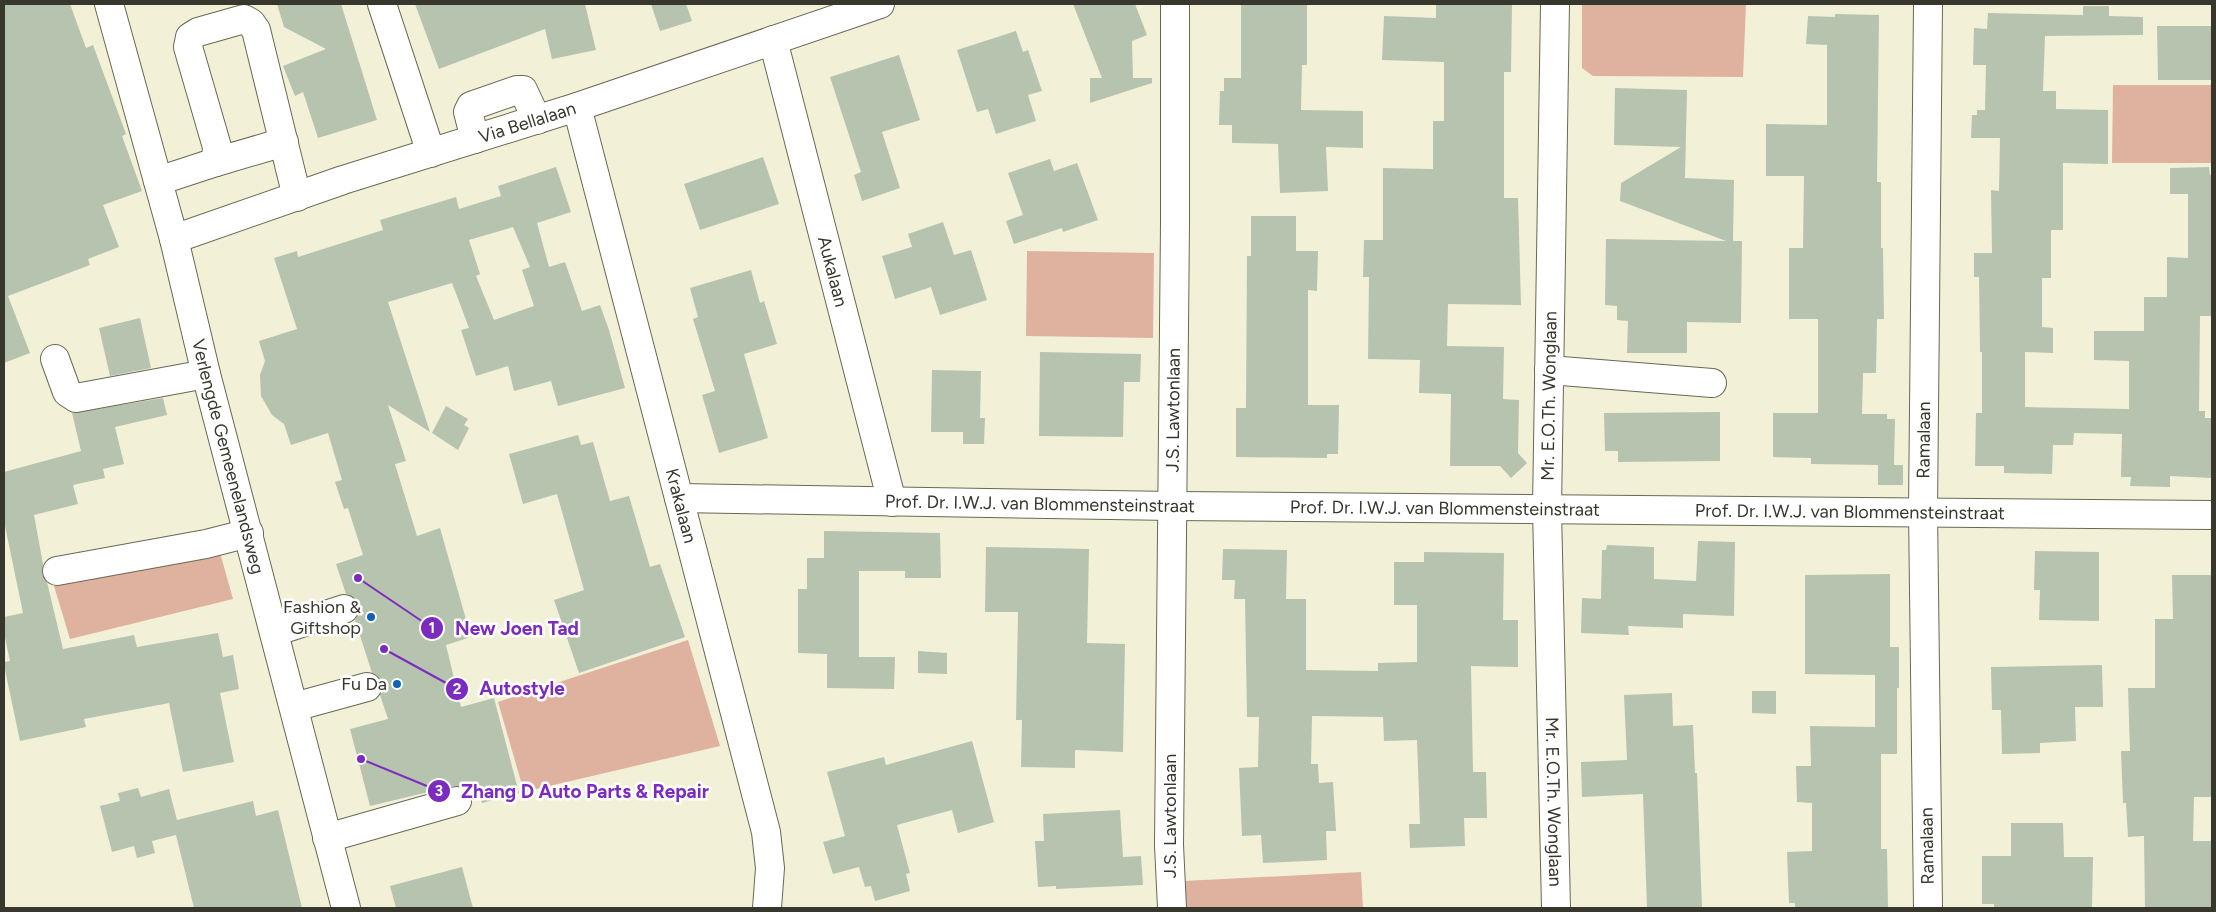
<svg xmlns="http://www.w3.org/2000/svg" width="2216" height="912" viewBox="0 0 2216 912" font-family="Figtree,sans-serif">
  <rect width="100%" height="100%" fill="#f2f1d8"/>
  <!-- green -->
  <g fill="#dfb29f">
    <path d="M 1582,4 L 1746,4 L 1743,77 L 1593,76 L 1582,68 Z"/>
    <path d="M 2113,85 L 2212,85 L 2212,163 L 2112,163 Z"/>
    <path d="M 1027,251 L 1154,253 L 1153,338 L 1026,336 Z"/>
    <path d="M 219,549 L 233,599 L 70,639 L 54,586 Z"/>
    <path d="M 688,640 L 720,746 L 524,792 L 498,702 Z"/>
    <path d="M 1361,872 L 1363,908 L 1186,908 L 1184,881 Z"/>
  </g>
  <!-- building -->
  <g fill="#b6c3ae" fill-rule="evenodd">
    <path d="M 4,4 L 70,4 L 86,48 L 93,45 L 126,134 L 122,136 L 142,191 L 103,205 L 119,247 L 88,259 L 90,265 L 8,296 L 30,353 L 4,363 Z"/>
    <path d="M 277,4 L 341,4 L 377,120 L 318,138 L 303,92 L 295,96 L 283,66 L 326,49 L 284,27 Z"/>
    <path d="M 415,4 L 585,4 L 596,50 L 552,59 L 545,29 L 439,69 Z"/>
    <path d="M 651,4 L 686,4 L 692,21 L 660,31 Z"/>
    <path d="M 1073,4 L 1135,4 L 1147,35 L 1132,41 L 1133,78 L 1152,78 L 1152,83 L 1090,103 L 1090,78 L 1102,78 Z"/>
    <path d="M 1241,4 L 1307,4 L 1307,65 L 1302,65 L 1301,110 L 1363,111 L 1363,148 L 1326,147 L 1328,191 L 1280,193 L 1278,144 L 1232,143 L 1232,125 L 1219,125 L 1220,91 L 1224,91 L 1224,78 L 1241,78 Z"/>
    <path d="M 1436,4 L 1512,4 L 1511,72 L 1504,72 L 1504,198 L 1518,198 L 1521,305 L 1448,304 L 1447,346 L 1504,347 L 1503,399 L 1519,400 L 1518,453 L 1527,463 L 1511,478 L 1500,466 L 1450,466 L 1451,394 L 1419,393 L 1420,360 L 1368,359 L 1369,277 L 1363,277 L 1364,240 L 1383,240 L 1383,168 L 1433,169 L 1433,121 L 1444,121 L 1444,62 L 1382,60 L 1384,16 L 1436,18 Z"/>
    <path d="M 2083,6 L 2109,6 L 2109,16 L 2143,17 L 2143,35 L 2045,36 L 2043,91 L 2056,91 L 2056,109 L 2108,110 L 2108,164 L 2063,163 L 2063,230 L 2051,230 L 2051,278 L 2042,278 L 2042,327 L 2053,328 L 2053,353 L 2025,352 L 2025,407 L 2129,409 L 2129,361 L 2094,360 L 2094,331 L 2144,331 L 2144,297 L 2167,297 L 2167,257 L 2188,258 L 2188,194 L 2170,194 L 2170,168 L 2209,167 L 2210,175 L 2212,175 L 2212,316 L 2200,316 L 2199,411 L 2205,411 L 2205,418 L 2212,418 L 2212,478 L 2170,476 L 2170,487 L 2130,486 L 2131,477 L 2121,477 L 2122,434 L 2074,433 L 2073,445 L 2053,445 L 2052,474 L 2004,473 L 2004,466 L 1975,466 L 1976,413 L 1982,413 L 1982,352 L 1980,352 L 1979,277 L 1974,277 L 1974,253 L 1992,253 L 1991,190 L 1999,191 L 2000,138 L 1971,138 L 1972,115 L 1977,115 L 1977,110 L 1985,110 L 1986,65 L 1973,65 L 1974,28 L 1987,29 L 1988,13 L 2083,15 Z"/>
    <path d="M 1835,14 L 1879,15 L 1877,182 L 1881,182 L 1881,248 L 1883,248 L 1884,319 L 1877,319 L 1876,373 L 1863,373 L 1862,414 L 1887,414 L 1887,419 L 1895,419 L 1894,465 L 1903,465 L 1903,485 L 1878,485 L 1878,465 L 1811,464 L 1811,458 L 1773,457 L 1773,413 L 1818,413 L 1818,319 L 1789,319 L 1789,248 L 1803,248 L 1804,176 L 1766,176 L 1766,124 L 1827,125 L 1827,45 L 1806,44 L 1808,16 L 1835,17 Z"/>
    <path d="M 2157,26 L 2212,26 L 2212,80 L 2158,80 Z"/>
    <path d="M 1016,31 L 1023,52 L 1028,50 L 1042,91 L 1028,95 L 1036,121 L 996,134 L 988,109 L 977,112 L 957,50 Z"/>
    <path d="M 899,55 L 920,120 L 882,132 L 900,188 L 862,201 L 854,175 L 861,172 L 830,77 Z"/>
    <path d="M 1615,88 L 1687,90 L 1685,178 L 1734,180 L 1733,241 L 1742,241 L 1741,323 L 1687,322 L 1687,353 L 1627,353 L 1628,321 L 1617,320 L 1617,306 L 1605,305 L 1606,239 L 1726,241 L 1620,201 L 1621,183 L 1681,147 L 1614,145 Z"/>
    <path d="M 763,157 L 779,204 L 700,230 L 684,184 Z"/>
    <path d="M 1050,159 L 1054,171 L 1077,163 L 1098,220 L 1063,232 L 1062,228 L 1014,244 L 1006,221 L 1023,215 L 1008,173 Z"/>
    <path d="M 556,167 L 571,212 L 537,223 L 549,267 L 565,262 L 582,311 L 600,305 L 609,330 L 625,388 L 558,406 L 551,381 L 514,391 L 508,366 L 476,376 L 461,330 L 469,328 L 452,283 L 388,302 L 430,432 L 388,405 L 406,461 L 395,464 L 417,536 L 440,528 L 471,637 L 446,645 L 461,707 L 494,698 L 519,793 L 482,803 L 477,783 L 463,787 L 453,786 L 370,806 L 350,729 L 388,719 L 380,695 L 382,682 L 372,673 L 355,620 L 359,613 L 359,604 L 354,597 L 346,594 L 336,564 L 363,555 L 348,508 L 344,509 L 335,482 L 342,480 L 328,433 L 291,445 L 284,424 L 272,415 L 261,396 L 260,375 L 265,361 L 259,341 L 297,329 L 274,258 L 297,251 L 298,257 L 383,230 L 380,220 L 456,197 L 459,209 L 501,196 L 498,186 ZM 513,227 L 530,267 L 522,270 L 534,306 L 494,320 L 476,276 L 480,274 L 469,240 Z"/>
    <path d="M 1251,216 L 1296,216 L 1296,251 L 1318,251 L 1317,291 L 1308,290 L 1308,405 L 1339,405 L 1338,454 L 1327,454 L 1327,458 L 1236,457 L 1236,408 L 1246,408 L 1247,256 L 1251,256 Z"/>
    <path d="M 943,222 L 954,255 L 971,250 L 987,300 L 940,315 L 931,287 L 895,299 L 882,256 L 912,247 L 908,234 Z"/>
    <path d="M 751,270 L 760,303 L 764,301 L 777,344 L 744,354 L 768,438 L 719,453 L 702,395 L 715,391 L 693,319 L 698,317 L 690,288 Z"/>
    <path d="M 140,318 L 151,368 L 110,376 L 99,328 Z"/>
    <path d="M 1040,352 L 1141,354 L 1140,382 L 1124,382 L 1123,437 L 1039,436 Z"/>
    <path d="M 932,370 L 981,371 L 980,418 L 985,418 L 984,444 L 963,444 L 963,432 L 931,432 Z"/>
    <path d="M 163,398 L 167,415 L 115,427 L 124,464 L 103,469 L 105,478 L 73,485 L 78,504 L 34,515 L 43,564 L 42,574 L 47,582 L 63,649 L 134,635 L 137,647 L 218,633 L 223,657 L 233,655 L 239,689 L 220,693 L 234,762 L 183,772 L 169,703 L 84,719 L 86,727 L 20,741 L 4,665 L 4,662 L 10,661 L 4,633 L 4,617 L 23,613 L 4,521 L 4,472 L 81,451 L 72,413 Z"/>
    <path d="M 446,406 L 468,419 L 464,425 L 469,428 L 458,450 L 432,433 Z"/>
    <path d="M 1720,412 L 1720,461 L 1618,462 L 1618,451 L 1605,451 L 1604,413 Z"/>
    <path d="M 578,435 L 581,445 L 593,442 L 610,501 L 629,496 L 650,567 L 660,564 L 685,637 L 579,673 L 554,600 L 584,590 L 557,494 L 523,504 L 509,454 Z"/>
    <path d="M 824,531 L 940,533 L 941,578 L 905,578 L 905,571 L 859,571 L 859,657 L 895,657 L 894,689 L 827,688 L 827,654 L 798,653 L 798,589 L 807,589 L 807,558 L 824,558 Z"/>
    <path d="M 1698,541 L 1735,542 L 1734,616 L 1683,614 L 1683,628 L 1628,626 L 1629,635 L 1581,633 L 1582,598 L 1601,599 L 1602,550 L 1606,550 L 1607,545 L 1654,547 L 1654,579 L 1696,581 Z"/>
    <path d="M 986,547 L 1089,549 L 1087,643 L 1125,644 L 1123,752 L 1075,750 L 1075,768 L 1021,767 L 1022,720 L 1016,720 L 1018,612 L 985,612 Z"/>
    <path d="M 1223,549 L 1287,550 L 1286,599 L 1306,599 L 1306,670 L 1378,671 L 1378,663 L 1417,662 L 1417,605 L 1394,605 L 1394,562 L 1424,562 L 1424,552 L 1504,553 L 1503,620 L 1518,620 L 1518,667 L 1471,666 L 1473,772 L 1486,772 L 1487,818 L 1464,818 L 1465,846 L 1410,848 L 1409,824 L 1420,824 L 1417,740 L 1384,741 L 1383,717 L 1312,716 L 1311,764 L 1318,764 L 1319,783 L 1333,782 L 1336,831 L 1326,831 L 1327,860 L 1263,863 L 1261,835 L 1242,836 L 1239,768 L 1258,767 L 1259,717 L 1247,717 L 1245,599 L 1234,599 L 1235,580 L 1222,580 Z"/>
    <path d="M 2035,551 L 2099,552 L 2099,621 L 2039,620 L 2040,590 L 2034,590 Z"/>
    <path d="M 1890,574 L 1890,647 L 1899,647 L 1899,688 L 1897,688 L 1897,754 L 1881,754 L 1881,849 L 1887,849 L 1888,908 L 1795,908 L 1795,903 L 1789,903 L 1787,852 L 1812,851 L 1812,803 L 1797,802 L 1796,766 L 1811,766 L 1810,726 L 1875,727 L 1875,675 L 1805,674 L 1805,575 Z"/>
    <path d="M 2172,575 L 2212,575 L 2212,797 L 2194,797 L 2193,841 L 2212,841 L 2212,908 L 2145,908 L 2144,836 L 2128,837 L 2126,803 L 2123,803 L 2121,751 L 2130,751 L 2128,688 L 2155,688 L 2155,619 L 2173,619 Z"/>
    <path d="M 918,651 L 947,653 L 947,674 L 918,673 Z"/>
    <path d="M 2102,665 L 2103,707 L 2075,707 L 2076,741 L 2040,743 L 2040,753 L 2002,754 L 2001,710 L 1992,710 L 1991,667 Z"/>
    <path d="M 1752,691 L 1776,691 L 1776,714 L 1752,713 Z"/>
    <path d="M 1672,693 L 1673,726 L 1693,725 L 1695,773 L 1697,773 L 1702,908 L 1647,908 L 1643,794 L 1582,797 L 1581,762 L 1627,760 L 1624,695 Z"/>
    <path d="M 972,741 L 994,822 L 958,833 L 952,810 L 897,825 L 910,873 L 906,874 L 910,891 L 875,901 L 871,886 L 865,887 L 859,867 L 833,874 L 823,842 L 845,836 L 827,772 L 884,757 L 886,765 Z"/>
    <path d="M 138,788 L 141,797 L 169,789 L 177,820 L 253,801 L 256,816 L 278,810 L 302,908 L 194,908 L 176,835 L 152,841 L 155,853 L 137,858 L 134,846 L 112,852 L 100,806 L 120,801 L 118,793 Z"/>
    <path d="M 1120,810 L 1123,857 L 1141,856 L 1143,885 L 1056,889 L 1056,886 L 1038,887 L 1035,841 L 1044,841 L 1043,814 Z"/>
    <path d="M 2011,823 L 2063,823 L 2064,857 L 2093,857 L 2092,908 L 1994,908 L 1994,904 L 1982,904 L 1982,856 L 2011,856 Z"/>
    <path d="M 462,867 L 473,908 L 396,908 L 390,886 Z"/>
  </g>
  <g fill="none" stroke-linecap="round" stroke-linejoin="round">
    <defs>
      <g id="minor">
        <path id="s1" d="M 109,4 L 174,239 L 206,374 L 346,908"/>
        <path d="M 382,4 L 431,153"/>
        <path id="s2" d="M 1555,4 L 1547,509 L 1556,908"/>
        <path id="s3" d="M 773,40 L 892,502"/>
        <path id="s4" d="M 577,107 L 766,832 L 770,868 L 767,908"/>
        <path d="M 475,139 L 468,112 L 471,106 L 517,90 L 523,90 L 537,120"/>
        <path d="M 216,162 L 284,142"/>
        <path d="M 158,181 L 216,162 L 217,147 L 188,47 L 190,37 L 198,32 L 244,19 L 251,23 L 256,30 L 297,197"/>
        <path id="s5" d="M 174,239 L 343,180 L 577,107 L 880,4"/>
        <path d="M 55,359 L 67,392 L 76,398 L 206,374"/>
        <path d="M 1549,370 L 1712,383"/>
        <path id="s6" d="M 679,498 L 1172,506 L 2212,515"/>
        <path d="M 57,571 L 206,544 L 249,533"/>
        <path d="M 274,632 L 344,609"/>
        <path d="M 294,707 L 367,687"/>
        <path d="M 327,838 L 457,801"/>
        <path id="s7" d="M 1172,908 L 1169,845 L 1175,224 L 1175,4"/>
        <path id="s8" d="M 1928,908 L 1923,511 L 1928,4"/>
      </g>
    </defs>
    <!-- minor casing -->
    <use href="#minor" stroke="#6a6853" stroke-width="30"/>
    <!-- minor -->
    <use href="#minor" stroke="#fff" stroke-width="28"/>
  </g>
  <!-- markers -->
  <g fill="#1162b0" stroke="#fff" stroke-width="2">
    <circle cx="371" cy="617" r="5"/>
    <circle cx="397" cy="684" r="5"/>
  </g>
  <g text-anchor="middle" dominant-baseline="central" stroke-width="5" stroke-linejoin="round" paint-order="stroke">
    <!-- street labels -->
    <g font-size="18" fill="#38372e" stroke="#fff">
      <text stroke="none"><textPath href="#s5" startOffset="372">Via Bellalaan</textPath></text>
      <text stroke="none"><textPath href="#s3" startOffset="239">Aukalaan</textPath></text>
      <text transform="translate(1549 396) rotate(-89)">Mr. E.O.Th. Wonglaan</text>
      <text stroke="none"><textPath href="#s7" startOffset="498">J.S. Lawtonlaan</textPath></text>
      <text stroke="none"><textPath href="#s8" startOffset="468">Ramalaan</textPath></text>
      <text stroke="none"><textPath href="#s1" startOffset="468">Verlengde Gemeenelandsweg</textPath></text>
      <text stroke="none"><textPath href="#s6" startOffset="361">Prof. Dr. I.W.J. van Blommensteinstraat</textPath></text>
      <text stroke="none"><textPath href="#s4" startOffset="412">Krakalaan</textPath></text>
      <text stroke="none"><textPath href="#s6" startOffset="766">Prof. Dr. I.W.J. van Blommensteinstraat</textPath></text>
      <text stroke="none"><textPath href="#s6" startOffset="1171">Prof. Dr. I.W.J. van Blommensteinstraat</textPath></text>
      <text stroke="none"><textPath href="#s2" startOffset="798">Mr. E.O.Th. Wonglaan</textPath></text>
      <text transform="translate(1170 816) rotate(-90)">J.S. Lawtonlaan</text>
      <text transform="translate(1927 846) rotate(-91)">Ramalaan</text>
    </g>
    <!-- poi labels -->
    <g font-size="18" fill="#38372e" stroke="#fff" text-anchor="end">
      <text x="361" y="607">Fashion &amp;<tspan x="361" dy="21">Giftshop</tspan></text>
      <text x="387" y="684">Fu Da</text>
    </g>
  </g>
  <!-- callouts -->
  <path fill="none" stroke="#7b2cbf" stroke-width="2" d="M358 578L432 628M384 649L457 689M361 759L439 791"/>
  <g fill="#7b2cbf" stroke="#fff" stroke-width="2">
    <circle cx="358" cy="578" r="5"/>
    <circle cx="384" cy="649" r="5"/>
    <circle cx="361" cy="759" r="5"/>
    <circle cx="432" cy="628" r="12"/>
    <circle cx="457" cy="689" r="12"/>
    <circle cx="439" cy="791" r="12"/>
  </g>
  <g font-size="15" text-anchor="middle" font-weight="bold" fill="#fff">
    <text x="432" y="633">1</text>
    <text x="457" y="694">2</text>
    <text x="439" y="796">3</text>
  </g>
  <g font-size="19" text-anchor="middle" font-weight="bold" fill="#7b2cbf" stroke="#fff" stroke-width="5" stroke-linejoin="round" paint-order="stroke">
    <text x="517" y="635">New Joen Tad</text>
    <text x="522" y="695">Autostyle</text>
    <text x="585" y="798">Zhang D Auto Parts &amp; Repair</text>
  </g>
  <!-- border -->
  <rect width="2216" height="912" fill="none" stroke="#38372e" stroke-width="10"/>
</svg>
